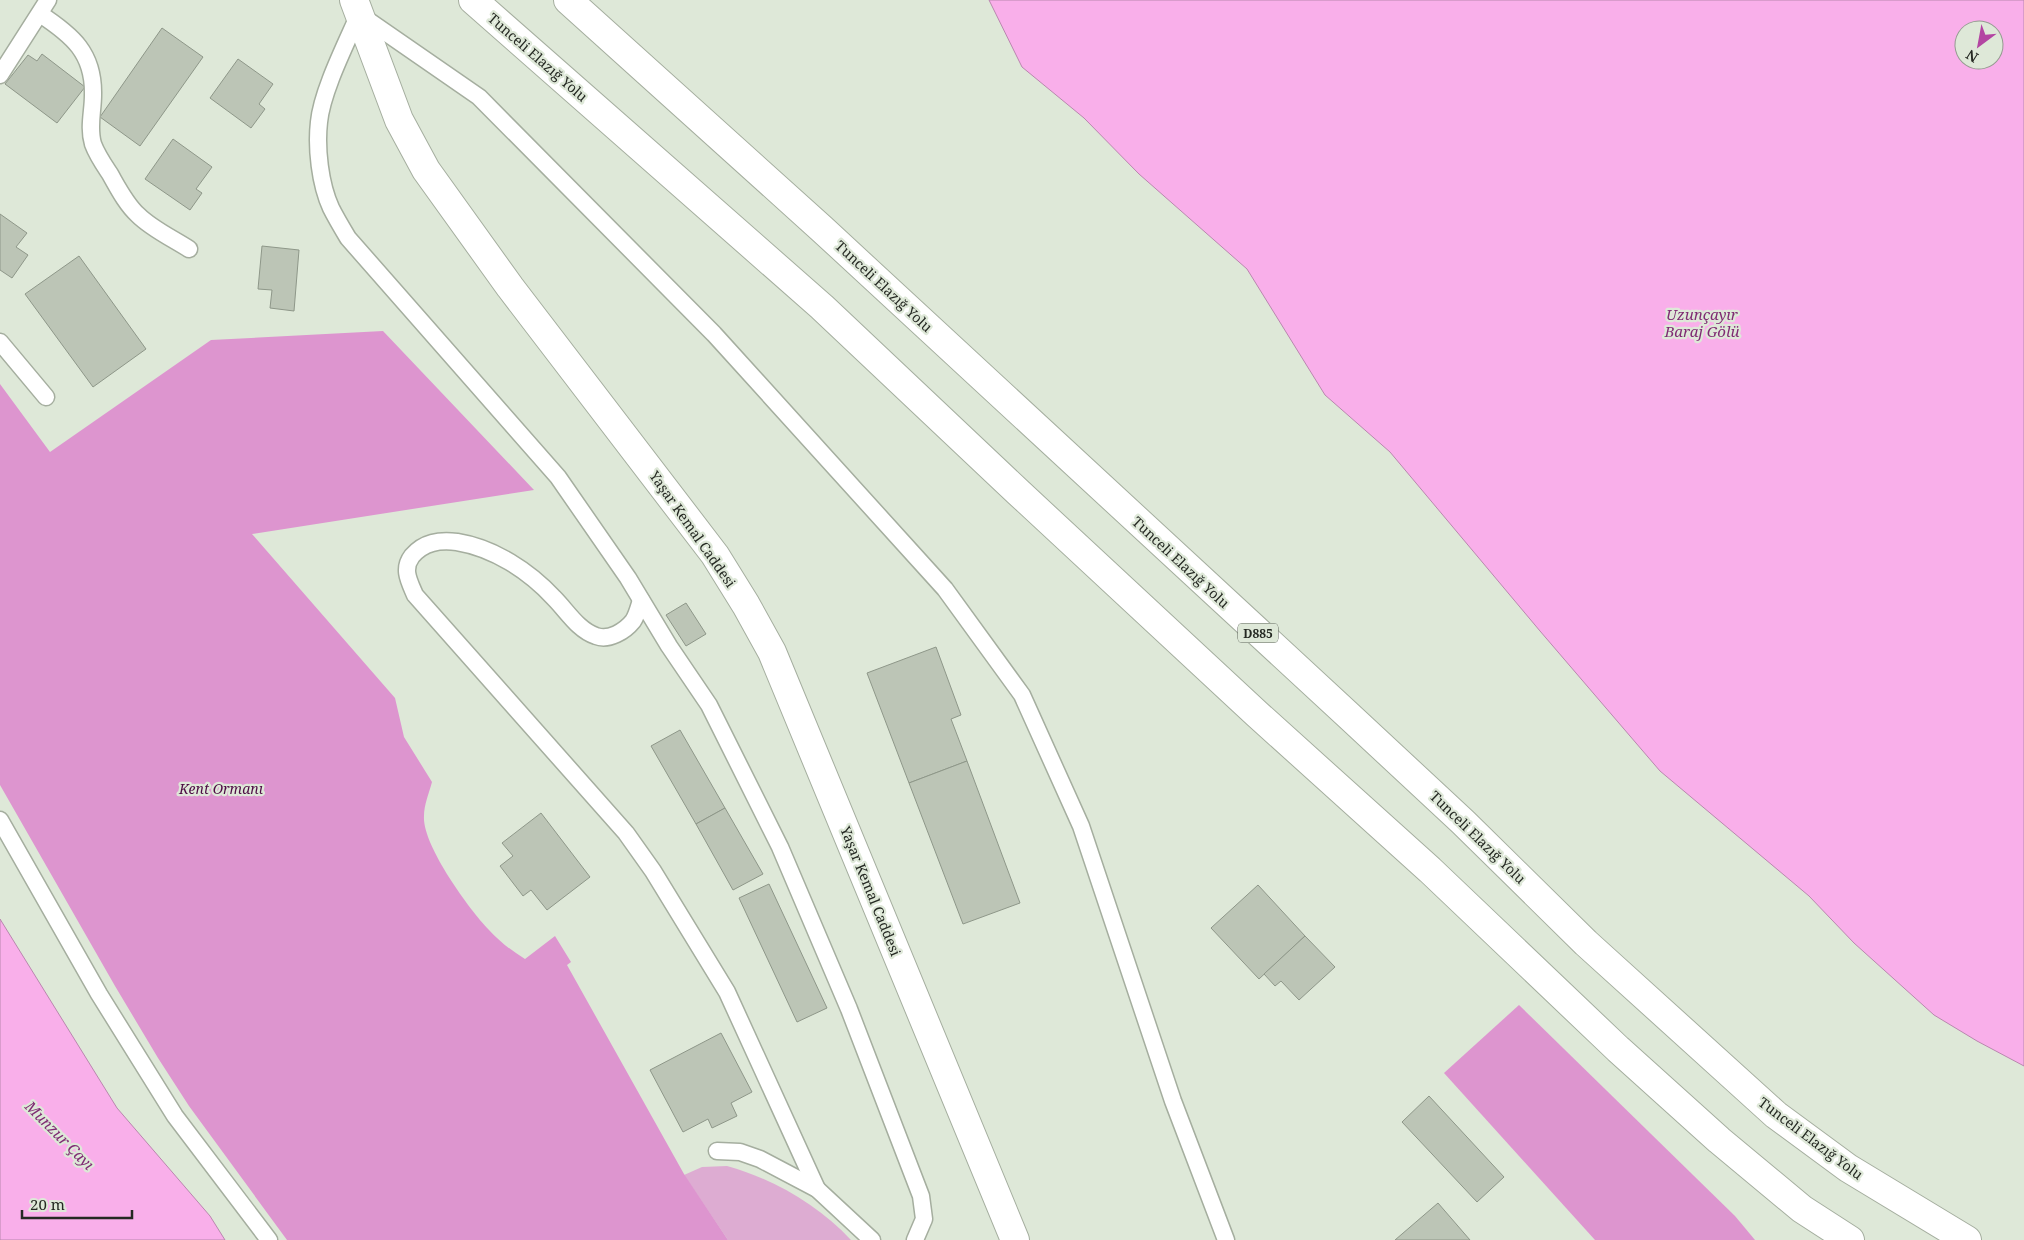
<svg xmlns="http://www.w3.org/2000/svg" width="2024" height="1240" viewBox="0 0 2024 1240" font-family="'Noto Serif',serif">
  <rect width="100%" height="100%" fill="#dee8d8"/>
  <!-- green -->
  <path fill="#ddacd2" d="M 727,1166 C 774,1179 818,1205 851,1240 L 728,1240 L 684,1175 L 702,1167 Z"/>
  <!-- forest -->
  <g fill="#dd95cf">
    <path d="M 383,331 L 534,490 L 252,534 L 395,698 L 404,737 L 432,782 C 429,793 424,805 424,816 C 422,845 469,909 489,930 C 500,942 512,951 525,959 L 555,936 L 571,962 L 567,965 L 684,1174 L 728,1240 L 287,1240 L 189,1106 L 158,1058 L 115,986 L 0,785 L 0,384 L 50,452 L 211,340 Z"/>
    <path d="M 1519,1005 L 1735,1216 L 1755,1240 L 1595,1240 L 1444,1073 Z"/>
  </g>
  <!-- water -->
  <g fill="#f9afea" stroke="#b987ae" fill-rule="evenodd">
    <path d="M 989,0 L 2024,0 L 2024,1066 L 1977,1041 L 1934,1015 L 1854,943 L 1809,896 L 1660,771 L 1540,631 L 1390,452 L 1325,395 L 1247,269 L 1139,174 L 1084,118 L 1022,67 ZM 1964,30 L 1994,30 L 1994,60 L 1964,60 Z"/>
    <path d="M 0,919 L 117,1108 L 210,1216 L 225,1240 L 0,1240 Z"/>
  </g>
  <!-- building -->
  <g fill="#bcc5b6" stroke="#8e9789">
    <path d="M 162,28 L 203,57 L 140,146 L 100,117 Z"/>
    <path d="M 42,54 L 85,87 L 57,123 L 5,84 L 28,55 L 37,61 Z"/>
    <path d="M 238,59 L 273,84 L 259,104 L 265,109 L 251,128 L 210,98 Z"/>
    <path d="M 173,139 L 212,167 L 196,189 L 202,193 L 190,210 L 145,179 Z"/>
    <path d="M 0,214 L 27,233 L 16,247 L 28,255 L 12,278 L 0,270 Z"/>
    <path d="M 262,246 L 299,250 L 294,311 L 270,308 L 272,290 L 258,289 Z"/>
    <path d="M 79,256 L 146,349 L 93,387 L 25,294 Z"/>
    <path d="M 686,603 L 706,634 L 686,646 L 666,615 Z"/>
    <path d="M 936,647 L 961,715 L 951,719 L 967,761 L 909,783 L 867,673 Z"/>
    <path d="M 680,730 L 725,808 L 696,824 L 651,746 Z"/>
    <path d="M 967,761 L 1020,903 L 963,924 L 909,783 Z"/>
    <path d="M 725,808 L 763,874 L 733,890 L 696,824 Z"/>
    <path d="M 541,813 L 590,877 L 547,910 L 531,890 L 523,896 L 500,866 L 513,856 L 502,843 Z"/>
    <path d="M 769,884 L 827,1008 L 797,1022 L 739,898 Z"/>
    <path d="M 1258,885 L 1305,936 L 1259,979 L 1211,928 Z"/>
    <path d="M 1305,936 L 1335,967 L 1299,1000 L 1281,981 L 1275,986 L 1264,974 Z"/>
    <path d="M 721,1033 L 752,1092 L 731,1103 L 737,1116 L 712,1128 L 708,1119 L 683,1132 L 650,1070 Z"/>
    <path d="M 1429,1096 L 1504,1177 L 1477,1202 L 1402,1122 Z"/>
    <path d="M 1438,1203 L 1470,1240 L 1395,1240 Z"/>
  </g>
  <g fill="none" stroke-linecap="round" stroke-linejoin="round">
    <defs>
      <g id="lane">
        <path d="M 40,14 C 72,35 94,53 93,95 C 93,112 88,127 93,144 C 97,155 104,165 110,174 C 118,188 126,204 138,215 C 152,229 172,238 189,249"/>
        <path d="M 0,75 L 48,0"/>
        <path d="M 0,342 L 46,397"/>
        <path d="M 641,600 C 639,606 637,615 633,621 C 625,631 609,641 596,636 C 578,630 567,611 554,598 C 529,571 494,548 457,542 C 439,540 424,542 412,556 C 402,569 409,581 415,595 L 626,833 L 653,871 L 727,992 L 817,1189"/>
        <path d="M 0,820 L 99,994 L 175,1116 L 269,1240"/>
        <path d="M 717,1151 L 740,1152 L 760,1159 L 817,1189 L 872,1240"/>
        <path d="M 915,1240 L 924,1219 L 921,1196 L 849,1009 L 780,847 L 709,705 L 669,646 L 628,578 L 558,477 L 348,238 C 342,228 336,218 331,208 C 320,184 316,148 319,122 C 322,91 346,44 359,14 L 479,97 L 714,334 L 945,589 L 1022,695 L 1081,826 L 1173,1101 L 1226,1240"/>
      </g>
      <path id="street" d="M 354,0 L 399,120 L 426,170 L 510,287 L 715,555 L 746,605 L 772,652 L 1015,1240"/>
      <g id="primary">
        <path d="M 473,0 L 822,307 L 1018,492 L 1257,714 L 1430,870 L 1618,1049 L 1719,1140 L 1802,1209 L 1850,1240"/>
        <path d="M 568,0 L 822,229 L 1348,715 L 1463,822 L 1586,943 L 1776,1115 L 1848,1168 L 1967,1240"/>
      </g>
    </defs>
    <!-- lane casing -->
    <use href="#lane" stroke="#a5ae9f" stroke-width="19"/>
    <!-- street casing -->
    <use href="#street" stroke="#a5ae9f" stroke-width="30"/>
    <!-- primary casing -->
    <use href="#primary" stroke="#a5ae9f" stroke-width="30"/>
    <!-- lane -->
    <use href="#lane" stroke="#fff" stroke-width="16"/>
    <!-- street -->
    <use href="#street" stroke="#fff" stroke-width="28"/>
    <!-- primary -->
    <use href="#primary" stroke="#fff" stroke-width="28"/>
  </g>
  <g text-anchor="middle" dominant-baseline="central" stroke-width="4.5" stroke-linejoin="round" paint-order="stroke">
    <!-- shield labels -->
    <rect fill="#dee8d8" stroke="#5c6259" stroke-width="1" x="1238" y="623.5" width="40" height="19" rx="4"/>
    <g font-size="12" font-weight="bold" fill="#252923">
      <text x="1258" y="633">D885</text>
    </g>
    <!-- street labels -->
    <g font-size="14" fill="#252923" stroke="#dee8d8">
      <text transform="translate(538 57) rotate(41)">Tunceli Elazığ Yolu</text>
      <text transform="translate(884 286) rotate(43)">Tunceli Elazığ Yolu</text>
      <text transform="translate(693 529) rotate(55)">Yaşar Kemal Caddesi</text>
      <text transform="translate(1181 562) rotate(43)">Tunceli Elazığ Yolu</text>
      <text transform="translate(1478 837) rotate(44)">Tunceli Elazığ Yolu</text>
      <text transform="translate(871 891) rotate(68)">Yaşar Kemal Caddesi</text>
      <text transform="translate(1811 1138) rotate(37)">Tunceli Elazığ Yolu</text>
    </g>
    <!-- park labels -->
    <g font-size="14" font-style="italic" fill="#4d0c44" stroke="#dee8d8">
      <text x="221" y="788">Kent Ormanı</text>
    </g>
    <!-- water labels -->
    <g font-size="15" font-style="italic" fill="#7f2b73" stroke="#dee8d8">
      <text x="1702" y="314">Uzunçayır<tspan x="1702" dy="17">Baraj Gölü</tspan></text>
      <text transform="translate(60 1135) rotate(45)">Munzur Çayı</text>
    </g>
  </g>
  <!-- north arrow -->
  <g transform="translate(1979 45) rotate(212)"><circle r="24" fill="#dee8d8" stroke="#949c90"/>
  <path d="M0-4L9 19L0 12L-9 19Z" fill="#b345a2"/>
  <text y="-8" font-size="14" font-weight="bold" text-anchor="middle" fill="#252923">N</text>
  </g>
  <!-- scale -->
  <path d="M22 1210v8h110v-8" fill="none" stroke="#252923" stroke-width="2.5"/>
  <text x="30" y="1210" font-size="15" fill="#252923" stroke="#dee8d8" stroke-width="4" paint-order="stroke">20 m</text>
</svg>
